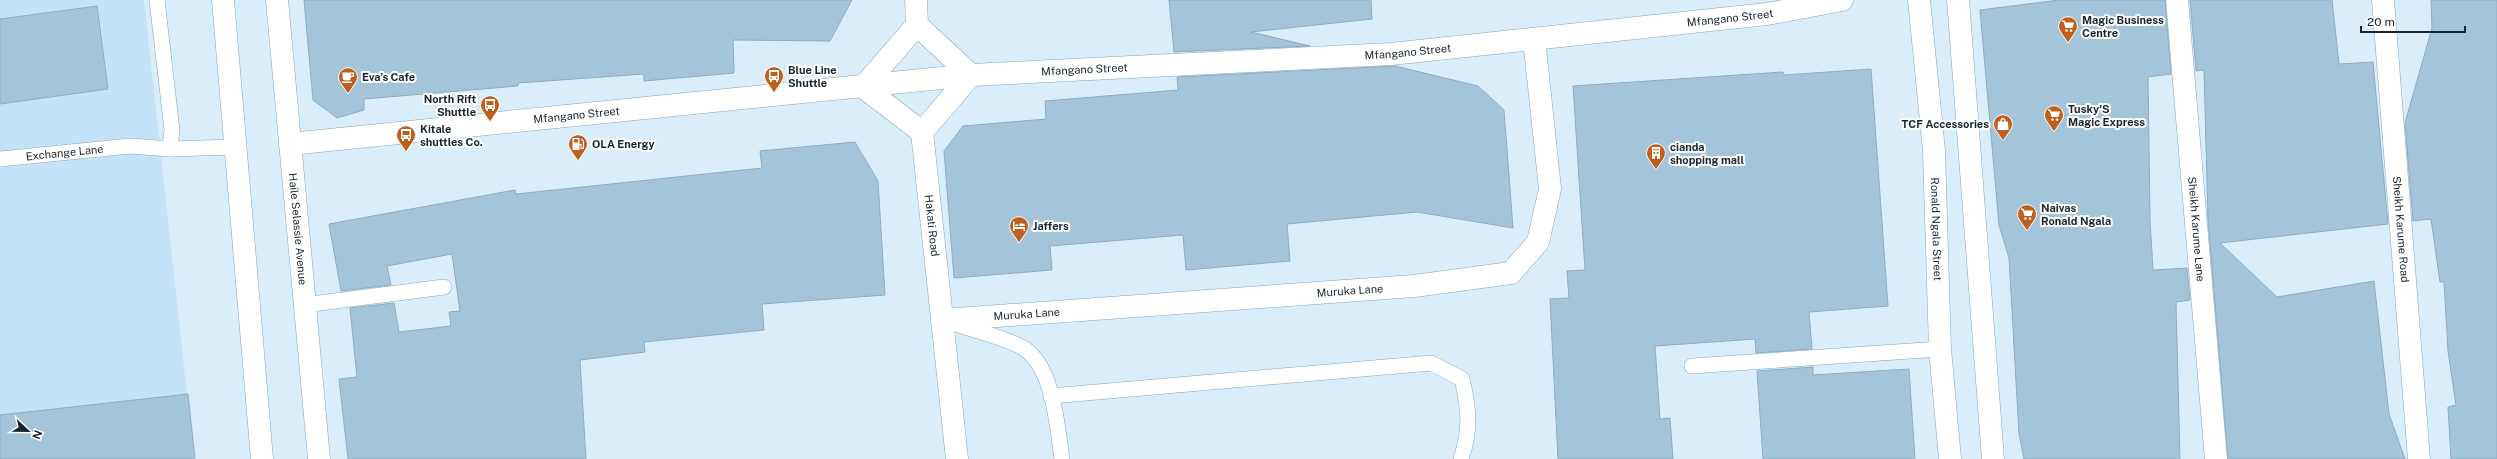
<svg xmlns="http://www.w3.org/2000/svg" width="2497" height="459" viewBox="0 0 2497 459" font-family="'Public Sans',sans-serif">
  <rect width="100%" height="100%" fill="#daedfb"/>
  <!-- built -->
  <path fill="#c4e3f9" d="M 0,0 L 144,0 L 194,459 L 0,459 Z"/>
  <!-- building -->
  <g fill="#a4c4d9" stroke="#8dacc1">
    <path d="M 304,0 L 852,0 L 830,41 L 733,40 L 734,73 L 644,81 L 644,74 L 518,83 L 518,86 L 364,99 L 364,110 L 337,118 L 313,100 Z"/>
    <path d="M 1169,0 L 1371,0 L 1372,19 L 1251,32 L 1310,46 L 1174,52 Z"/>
    <path d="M 2059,0 L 2165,0 L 2171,74 L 2148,77 L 2150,219 L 2153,270 L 2187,268 L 2190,300 L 2176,302 L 2180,459 L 2024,459 L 2019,434 L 2009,258 L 1999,225 L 1980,10 Z"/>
    <path d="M 2190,0 L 2332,0 L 2339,64 L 2373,62 L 2388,224 L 2220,243 L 2277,297 L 2374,281 L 2389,414 L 2405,459 L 2228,459 L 2208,220 L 2204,70 L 2196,71 Z"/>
    <path d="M 2431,0 L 2497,0 L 2497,459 L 2451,459 L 2448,407 L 2456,405 L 2448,351 L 2444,282 L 2440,282 L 2431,219 L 2413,221 L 2405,123 L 2432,28 Z"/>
    <path d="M 97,6 L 108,89 L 0,104 L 0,19 Z"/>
    <path d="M 1395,66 L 1478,86 L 1504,110 L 1513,228 L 1417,212 L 1287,224 L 1290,261 L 1186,270 L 1183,235 L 1050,246 L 1052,270 L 954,278 L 944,151 L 963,126 L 1046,119 L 1045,101 L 1178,90 L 1177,77 Z"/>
    <path d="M 1871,69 L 1888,306 L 1809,312 L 1812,349 L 1756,353 L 1755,339 L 1655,346 L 1660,419 L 1670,418 L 1673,459 L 1558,459 L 1550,299 L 1569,298 L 1567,271 L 1585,270 L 1573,86 L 1783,72 L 1784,75 Z"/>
    <path d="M 855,142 L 878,181 L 885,295 L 762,304 L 764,330 L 644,342 L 645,352 L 580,360 L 586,459 L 348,459 L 339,379 L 357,377 L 350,308 L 394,303 L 399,332 L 451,326 L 449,312 L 460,311 L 452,254 L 387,266 L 391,285 L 341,291 L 329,224 L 515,190 L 516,194 L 762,168 L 760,151 Z"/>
    <path d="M 1813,367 L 1813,375 L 1909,369 L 1915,459 L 1763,459 L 1757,371 Z"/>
    <path d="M 188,394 L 195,459 L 0,459 L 0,415 Z"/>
  </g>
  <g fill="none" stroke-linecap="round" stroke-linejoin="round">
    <defs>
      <g id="lane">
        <path d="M 157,0 L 172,130 L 170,149"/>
        <path id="s1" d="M 0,159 L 130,146 L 170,149 L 234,147"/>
        <path d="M 304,305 L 444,287"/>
        <path d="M 950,322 C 966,328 1013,340 1025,349 C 1054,370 1057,426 1062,459"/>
        <path d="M 1692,366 L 1940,349"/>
        <path d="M 1051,396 L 1431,363 L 1462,379 C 1469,409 1471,430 1461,459"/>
      </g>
      <g id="street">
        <path d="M 916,0 L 917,25"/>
        <path id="s2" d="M 2177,0 L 2216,459"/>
        <path id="s3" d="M 2383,0 L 2419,459"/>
        <path d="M 917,25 L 971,75"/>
        <path d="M 863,87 L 917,25"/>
        <path d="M 863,87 L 922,132"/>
        <path id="s4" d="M 922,132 L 957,459"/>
        <path d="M 922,132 L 971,75"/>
        <path id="s5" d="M 290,144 L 971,75 L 1391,54 L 1767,14 L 1842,0"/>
        <path id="s6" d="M 942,320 L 1414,286 L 1511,273 L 1538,242 L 1550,189 L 1534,39"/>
      </g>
      <g id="secondary">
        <path d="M 223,0 L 262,459"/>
        <path id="s7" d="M 277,0 L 319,459"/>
        <path id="s8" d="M 1919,0 L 1934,151 L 1940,349 L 1950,459"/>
        <path d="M 1958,0 L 1993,459"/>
      </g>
    </defs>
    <!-- lane casing -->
    <use href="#lane" stroke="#86a5ba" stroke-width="16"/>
    <!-- street casing -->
    <use href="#street" stroke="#86a5ba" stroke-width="23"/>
    <!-- secondary casing -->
    <use href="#secondary" stroke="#86a5ba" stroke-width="23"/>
    <!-- lane -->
    <use href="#lane" stroke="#fff" stroke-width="15"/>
    <!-- street -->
    <use href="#street" stroke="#fff" stroke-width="22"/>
    <!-- secondary -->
    <use href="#secondary" stroke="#fff" stroke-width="22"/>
  </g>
  <!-- icons -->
  <defs>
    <symbol id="supermarket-pin" viewBox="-11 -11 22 30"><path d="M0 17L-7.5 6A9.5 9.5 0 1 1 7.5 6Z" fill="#bf5f1d" stroke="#fff"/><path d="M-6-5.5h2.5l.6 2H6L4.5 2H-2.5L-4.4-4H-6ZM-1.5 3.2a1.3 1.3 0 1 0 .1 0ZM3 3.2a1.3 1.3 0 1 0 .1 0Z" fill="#fff"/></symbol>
    <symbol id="bus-pin" viewBox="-11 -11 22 30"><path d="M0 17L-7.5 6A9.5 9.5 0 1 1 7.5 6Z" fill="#bf5f1d" stroke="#fff"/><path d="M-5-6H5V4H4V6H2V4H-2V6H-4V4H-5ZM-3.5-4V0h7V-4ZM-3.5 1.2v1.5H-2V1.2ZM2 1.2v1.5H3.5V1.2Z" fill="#fff"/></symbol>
    <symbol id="cafe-pin" viewBox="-11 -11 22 30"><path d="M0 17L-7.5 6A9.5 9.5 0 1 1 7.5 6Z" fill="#bf5f1d" stroke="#fff"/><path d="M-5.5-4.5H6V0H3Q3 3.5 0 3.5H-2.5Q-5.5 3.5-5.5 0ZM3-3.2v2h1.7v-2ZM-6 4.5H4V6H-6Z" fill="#fff"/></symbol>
    <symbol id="shop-pin" viewBox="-11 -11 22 30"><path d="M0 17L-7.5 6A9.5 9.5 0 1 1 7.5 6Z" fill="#bf5f1d" stroke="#fff"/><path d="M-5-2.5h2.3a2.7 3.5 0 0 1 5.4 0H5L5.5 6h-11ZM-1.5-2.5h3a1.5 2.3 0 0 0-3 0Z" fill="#fff"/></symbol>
    <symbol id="fuel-pin" viewBox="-11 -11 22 30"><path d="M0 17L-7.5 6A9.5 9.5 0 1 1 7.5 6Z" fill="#bf5f1d" stroke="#fff"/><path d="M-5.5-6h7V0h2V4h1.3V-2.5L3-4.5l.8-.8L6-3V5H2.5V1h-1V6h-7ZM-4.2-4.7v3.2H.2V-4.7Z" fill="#fff"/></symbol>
    <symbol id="building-pin" viewBox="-11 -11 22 30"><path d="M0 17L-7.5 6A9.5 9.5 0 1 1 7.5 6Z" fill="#bf5f1d" stroke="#fff"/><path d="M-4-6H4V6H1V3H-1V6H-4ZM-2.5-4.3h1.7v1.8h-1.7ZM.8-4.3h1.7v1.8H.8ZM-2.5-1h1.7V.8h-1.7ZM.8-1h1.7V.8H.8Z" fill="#fff"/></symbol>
    <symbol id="hotel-pin" viewBox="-11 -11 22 30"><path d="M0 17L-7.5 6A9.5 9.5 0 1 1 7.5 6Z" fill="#bf5f1d" stroke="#fff"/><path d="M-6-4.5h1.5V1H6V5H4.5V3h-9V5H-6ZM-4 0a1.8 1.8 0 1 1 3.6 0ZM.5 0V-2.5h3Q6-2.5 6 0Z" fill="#fff"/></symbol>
  </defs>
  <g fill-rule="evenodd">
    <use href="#supermarket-pin" x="2057" y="15" width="22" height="30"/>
    <use href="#bus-pin" x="763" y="65" width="22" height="30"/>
    <use href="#cafe-pin" x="337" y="66" width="22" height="30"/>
    <use href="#bus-pin" x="479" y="94" width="22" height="30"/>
    <use href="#supermarket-pin" x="2043" y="104" width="22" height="30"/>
    <use href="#shop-pin" x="1992" y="113" width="22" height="30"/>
    <use href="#bus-pin" x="395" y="124" width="22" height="30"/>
    <use href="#fuel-pin" x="567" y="133" width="22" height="30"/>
    <use href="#building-pin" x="1645" y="142" width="22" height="30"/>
    <use href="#supermarket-pin" x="2016" y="203" width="22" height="30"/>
    <use href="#hotel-pin" x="1008" y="215" width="22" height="30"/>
  </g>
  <g text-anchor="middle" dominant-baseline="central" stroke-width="4" stroke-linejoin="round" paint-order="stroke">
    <!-- street labels -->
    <g font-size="11" fill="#18252d" stroke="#fff">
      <text stroke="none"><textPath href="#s5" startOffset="1446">Mfangano Street</textPath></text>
      <text stroke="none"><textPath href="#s5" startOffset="1122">Mfangano Street</textPath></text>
      <text stroke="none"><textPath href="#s5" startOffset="798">Mfangano Street</textPath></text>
      <text stroke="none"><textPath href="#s5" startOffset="288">Mfangano Street</textPath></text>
      <text stroke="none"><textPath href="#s1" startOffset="65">Exchange Lane</textPath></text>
      <text stroke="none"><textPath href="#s4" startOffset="94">Hakati Road</textPath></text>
      <text stroke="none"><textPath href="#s8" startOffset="230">Ronald Ngala Street</textPath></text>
      <text stroke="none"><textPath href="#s7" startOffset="230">Haile Selassie Avenue</textPath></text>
      <text stroke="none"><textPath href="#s2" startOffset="230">Sheikh Karume Lane</textPath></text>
      <text stroke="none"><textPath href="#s3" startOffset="230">Sheikh Karume Road</textPath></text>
      <text stroke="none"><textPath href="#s6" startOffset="409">Muruka Lane</textPath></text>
      <text stroke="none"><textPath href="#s6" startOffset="85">Muruka Lane</textPath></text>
    </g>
    <!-- poi labels -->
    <g font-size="11" font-weight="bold" fill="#18252d" stroke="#fff" text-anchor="start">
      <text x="2082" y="20">Magic Business<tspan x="2082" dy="13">Centre</tspan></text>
      <text x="788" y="70">Blue Line<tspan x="788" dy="13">Shuttle</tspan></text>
      <text x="362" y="77">Eva’s Cafe</text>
      <text x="476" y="99" text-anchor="end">North Rift<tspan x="476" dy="13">Shuttle</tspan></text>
      <text x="2068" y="109">Tusky'S<tspan x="2068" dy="13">Magic Express</tspan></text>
      <text x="1989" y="124" text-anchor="end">TCF Accessories</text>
      <text x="420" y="129">Kitale<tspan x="420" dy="13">shuttles Co.</tspan></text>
      <text x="592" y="144">OLA Energy</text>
      <text x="1670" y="147">cianda<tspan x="1670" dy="13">shopping mall</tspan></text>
      <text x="2041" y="208">Naivas<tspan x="2041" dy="13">Ronald Ngala</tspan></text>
      <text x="1033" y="226">Jaffers</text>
    </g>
  </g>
  <!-- north arrow -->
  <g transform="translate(28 431) rotate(112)" stroke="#ffffff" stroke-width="3" paint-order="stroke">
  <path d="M0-3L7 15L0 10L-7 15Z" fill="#18252d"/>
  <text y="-6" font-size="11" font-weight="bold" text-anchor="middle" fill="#18252d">N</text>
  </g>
  <!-- scale -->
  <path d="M2361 26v6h104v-6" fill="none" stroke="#18252d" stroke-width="2"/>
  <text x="2367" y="26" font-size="12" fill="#18252d" stroke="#ffffff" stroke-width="3" paint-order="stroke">20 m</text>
</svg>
